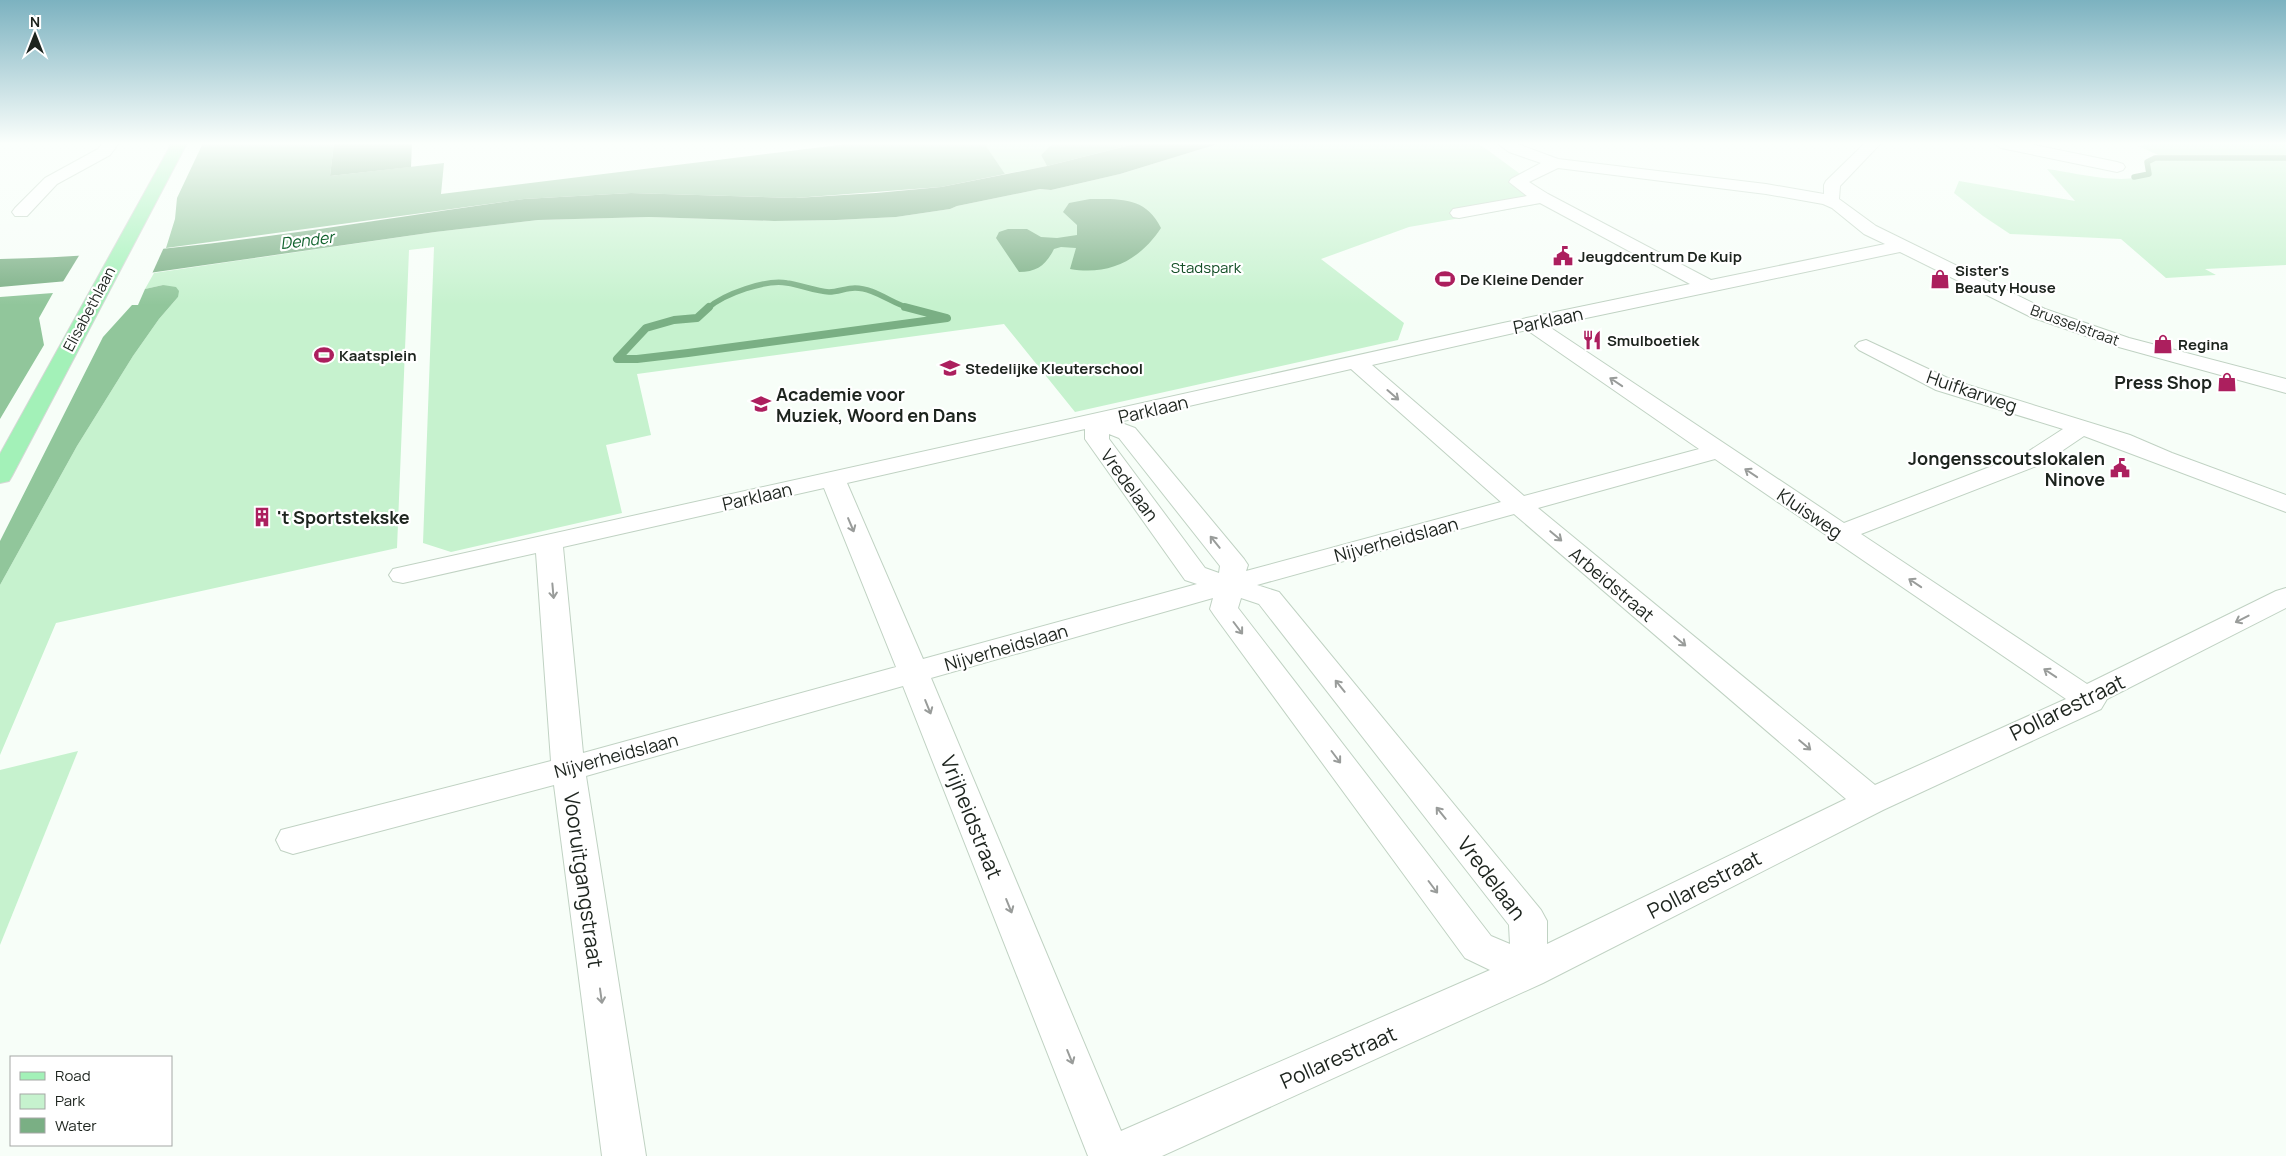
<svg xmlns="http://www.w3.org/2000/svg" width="2286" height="1156" viewBox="0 0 2286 1156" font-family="Manrope,sans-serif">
  <rect width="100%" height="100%" fill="#f7fef8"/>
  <!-- green -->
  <g fill="#c6f2ce">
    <path d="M 1001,143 L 1058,143 L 1050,146 L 1041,155 L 1047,166 L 1005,174 L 985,145 Z"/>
    <path d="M 1221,143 L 1478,143 L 1557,201 L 1409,227 L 1321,259 L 1404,323 L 1398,340 L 1075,412 L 1004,324 L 637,374 L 651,435 L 606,445 L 622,513 L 451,552 L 423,543 L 434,247 L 409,250 L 397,548 L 56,623 L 0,755 L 0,585 L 77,446 L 133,356 L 159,319 L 178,297 L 163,285 L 145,289 L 154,273 L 435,232 L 538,220 L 649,217 L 774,221 L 836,220 L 896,217 L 950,209 L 957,206 L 1040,189 L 1051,190 L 1120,174 Z"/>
    <path d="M 2155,143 L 2286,143 L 2286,265 L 2205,269 L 2216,275 L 2166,278 L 2121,239 L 2010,234 L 1983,216 L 1954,193 L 1959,181 L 2075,201 L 2047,169 C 2072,172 2128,187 2148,173 L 2148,162 L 2152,159 L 2165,158 L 2138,146 Z"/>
    <path d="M 78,751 L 0,945 L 0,770 Z"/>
  </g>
  <!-- forest -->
  <g fill="#91c69b">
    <path d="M 203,143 L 334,143 L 330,176 L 444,163 L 441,194 L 855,143 L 984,143 L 1005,174 L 941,187 L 795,198 L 631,193 L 524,199 L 166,248 L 175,219 L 177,198 Z"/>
    <path d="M 1058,143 L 1138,143 L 1047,166 L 1041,155 L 1050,146 Z"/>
    <path d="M 163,285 L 176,287 L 179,291 L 178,297 L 159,319 L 133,356 L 77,446 L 0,585 L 0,541 L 103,337 L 132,305 L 138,305 L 145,289 Z"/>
    <path d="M 53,293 L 39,318 L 44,345 L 0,419 L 0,297 Z"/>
  </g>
  <!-- water -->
  <g fill="#7aaf84">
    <path d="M 334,143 L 412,143 L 411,167 L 330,176 Z"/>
    <path d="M 1138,143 L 1221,143 L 1120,174 L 1051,190 L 1040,189 L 957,206 L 950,209 L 896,217 L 836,220 L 774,221 L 649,217 L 538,220 L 435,232 L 135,275 L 0,287 L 0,259 C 176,256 351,223 524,199 L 631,193 L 795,198 L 876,193 L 941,187 L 1047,166 Z"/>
    <path d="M 1090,199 C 1121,199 1146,197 1161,228 C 1140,260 1109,276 1070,269 L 1076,248 L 1061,247 L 1054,249 C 1046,265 1037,272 1019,272 L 996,238 L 999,232 L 1008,229 L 1027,229 L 1041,237 L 1057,238 L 1077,235 L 1077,225 L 1063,212 L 1069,203 Z"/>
  </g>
  <!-- pier -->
  <path fill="#f7fef8" d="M 165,245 L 151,276 L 61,285 L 80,254 Z"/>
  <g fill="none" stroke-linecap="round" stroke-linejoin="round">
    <!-- stream-far1 -->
    <g stroke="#7aaf84" stroke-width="5.5">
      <path d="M 2134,177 L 2149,174 L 2147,162 L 2155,158 L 2286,158"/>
      <path d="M 708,308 C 724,294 766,279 787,283 C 801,285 815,291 829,292 C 838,292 846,288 855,288 C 874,288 891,303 909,308"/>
    </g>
    <!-- stream -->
    <path stroke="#7aaf84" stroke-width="8" d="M 709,307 L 697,318 L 674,320 L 646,328 L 617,359 L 637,359 L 688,353 L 947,318 L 905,307"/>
    <defs>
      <g id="minor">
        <path d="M 103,143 L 119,143 L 110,155 L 57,184 L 27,216 L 15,216 L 12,212 L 15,208 L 45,178 L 98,149 Z"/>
        <path d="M 1497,143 L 1515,143 L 1558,159 L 1766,184 L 1824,194 L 1824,185 L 1826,181 L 1865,143 L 1881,143 L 1840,186 L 1839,199 L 1876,226 L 2045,309 L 2129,338 L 2286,379 L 2286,393 L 2115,346 L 2031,317 L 1900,252 L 1548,326 L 1844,523 L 2026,453 L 2063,429 L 1936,390 L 1859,350 L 1855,346 L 1859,342 L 1866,340 L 1952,380 L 2130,435 L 2172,453 L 2286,495 L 2286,512 L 2084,436 L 2044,463 L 1861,534 L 2087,684 L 2276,591 L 2286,588 L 2286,608 L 2107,699 L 2101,709 L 1883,810 L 1543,983 L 1162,1156 L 1088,1156 L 903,686 L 586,776 L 646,1156 L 602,1156 L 554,785 L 293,854 L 281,850 L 276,840 L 281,830 L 551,761 L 536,553 L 403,583 L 393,581 L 389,575 L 393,569 L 1503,323 L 1690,284 L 1540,203 L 1459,218 L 1453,217 L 1450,213 L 1453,209 L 1527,196 L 1509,182 L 1511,179 L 1541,163 L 1509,152 ZM 1558,168 L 1766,194 L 1823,204 L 1832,208 L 1864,234 L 1885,244 L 1711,280 L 1548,194 L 1529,182 ZM 1527,330 L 1699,449 L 1524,496 L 1372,365 ZM 1351,369 L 1501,502 L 1246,571 L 1248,565 L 1244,559 L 1135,428 L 1119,422 ZM 1085,429 L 1085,439 L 1185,580 L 1197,584 L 923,659 L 847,483 ZM 1109,434 L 1119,438 L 1220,566 L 1219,573 L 1205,568 L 1109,439 ZM 1715,459 L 2066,699 L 1875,785 L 1538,508 ZM 824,488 L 896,667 L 583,753 L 563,547 ZM 1514,514 L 1846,799 L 1547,944 L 1547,921 L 1541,910 L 1279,592 L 1257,585 ZM 1213,598 L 1210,609 L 1214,615 L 1465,958 L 1490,970 L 1121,1131 L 931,678 ZM 1241,598 L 1259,604 L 1509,925 L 1510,944 L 1491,936 L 1238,608 Z"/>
        <path d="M 1994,143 L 2025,143 L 2117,162 L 2123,164 L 2125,167 L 2123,170 L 2117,172 L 2001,148 Z"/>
      </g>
      <path id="primary" d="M 172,143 L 187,143 L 12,476 L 9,481 L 0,483 L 0,454 Z"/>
    </defs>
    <!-- minor casing -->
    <use href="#minor" stroke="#c0d2c3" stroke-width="2"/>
    <!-- primary casing -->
    <use href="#primary" stroke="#d6d8d6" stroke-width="2"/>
    <!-- minor -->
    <use href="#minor" fill="#fff" fill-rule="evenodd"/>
    <!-- primary -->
    <use href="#primary" fill="#a3f1b8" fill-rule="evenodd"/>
  </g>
  <!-- one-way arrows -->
  <defs><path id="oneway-shaft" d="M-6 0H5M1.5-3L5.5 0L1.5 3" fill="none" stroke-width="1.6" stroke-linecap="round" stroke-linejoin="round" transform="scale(1.25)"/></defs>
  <g stroke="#999c9a">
    <use href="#oneway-shaft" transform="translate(1616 382) rotate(-146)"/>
    <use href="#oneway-shaft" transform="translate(1393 395) rotate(41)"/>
    <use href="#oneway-shaft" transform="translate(1751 473) rotate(-146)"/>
    <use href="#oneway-shaft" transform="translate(851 525) rotate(67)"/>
    <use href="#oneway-shaft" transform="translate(1556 536) rotate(40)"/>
    <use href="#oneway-shaft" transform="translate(1215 542) rotate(-129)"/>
    <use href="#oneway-shaft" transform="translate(1915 583) rotate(-146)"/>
    <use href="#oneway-shaft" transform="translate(553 591) rotate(85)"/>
    <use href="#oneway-shaft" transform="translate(2242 619) rotate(153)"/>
    <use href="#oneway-shaft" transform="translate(1238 628) rotate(53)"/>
    <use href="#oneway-shaft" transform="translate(1680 641) rotate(40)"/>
    <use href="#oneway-shaft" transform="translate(2050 673) rotate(-146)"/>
    <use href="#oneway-shaft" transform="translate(1340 686) rotate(-129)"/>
    <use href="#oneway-shaft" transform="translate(928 707) rotate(68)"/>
    <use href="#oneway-shaft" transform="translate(1805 745) rotate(40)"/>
    <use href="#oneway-shaft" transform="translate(1336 757) rotate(53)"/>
    <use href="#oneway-shaft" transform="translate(1441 813) rotate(-129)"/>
    <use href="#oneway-shaft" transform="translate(1433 887) rotate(53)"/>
    <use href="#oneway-shaft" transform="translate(1009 906) rotate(68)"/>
    <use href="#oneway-shaft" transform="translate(601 996) rotate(82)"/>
    <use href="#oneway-shaft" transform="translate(1070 1057) rotate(68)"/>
  </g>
  <!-- sky -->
  <linearGradient id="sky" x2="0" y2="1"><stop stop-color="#7cb2c0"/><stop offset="0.47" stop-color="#fbfffc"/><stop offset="1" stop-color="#fbfffc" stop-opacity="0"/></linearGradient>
  <rect width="2286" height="305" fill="url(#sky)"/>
  <!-- icons -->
  <defs>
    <symbol id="civic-bare" viewBox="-9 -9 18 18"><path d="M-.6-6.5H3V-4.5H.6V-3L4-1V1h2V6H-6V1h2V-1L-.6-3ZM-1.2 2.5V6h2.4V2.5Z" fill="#ac1f5e" stroke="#fff" stroke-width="2.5" paint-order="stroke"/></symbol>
    <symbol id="stadium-bare" viewBox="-9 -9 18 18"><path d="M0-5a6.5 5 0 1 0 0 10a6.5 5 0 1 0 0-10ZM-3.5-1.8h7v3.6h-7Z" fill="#ac1f5e" stroke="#fff" stroke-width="2.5" paint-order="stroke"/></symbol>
    <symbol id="shop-bare" viewBox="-9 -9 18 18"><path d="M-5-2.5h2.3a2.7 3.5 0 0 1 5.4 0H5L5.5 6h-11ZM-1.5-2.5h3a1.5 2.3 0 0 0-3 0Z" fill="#ac1f5e" stroke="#fff" stroke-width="2.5" paint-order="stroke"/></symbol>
    <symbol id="restaurant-bare" viewBox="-9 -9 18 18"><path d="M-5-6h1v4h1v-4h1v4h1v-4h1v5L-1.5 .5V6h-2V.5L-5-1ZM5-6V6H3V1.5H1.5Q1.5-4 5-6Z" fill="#ac1f5e" stroke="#fff" stroke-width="2.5" paint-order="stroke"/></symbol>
    <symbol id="school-bare" viewBox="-9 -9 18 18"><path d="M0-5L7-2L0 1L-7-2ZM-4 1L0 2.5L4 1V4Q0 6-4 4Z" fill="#ac1f5e" stroke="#fff" stroke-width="2.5" paint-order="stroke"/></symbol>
    <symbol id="building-bare" viewBox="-9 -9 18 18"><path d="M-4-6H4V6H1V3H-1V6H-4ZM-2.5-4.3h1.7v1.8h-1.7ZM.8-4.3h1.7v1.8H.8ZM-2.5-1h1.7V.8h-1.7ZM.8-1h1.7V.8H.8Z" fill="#ac1f5e" stroke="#fff" stroke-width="2.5" paint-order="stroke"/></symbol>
  </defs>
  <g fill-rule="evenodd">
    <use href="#civic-bare" x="1549" y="242" width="28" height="28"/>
    <use href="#stadium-bare" x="1431" y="265" width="28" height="28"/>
    <use href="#shop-bare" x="1926" y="265" width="28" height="28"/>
    <use href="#restaurant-bare" x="1578" y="326" width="28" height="28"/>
    <use href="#shop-bare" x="2149" y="330" width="28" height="28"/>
    <use href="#stadium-bare" x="310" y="341" width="28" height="28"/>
    <use href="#school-bare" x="936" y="354" width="28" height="28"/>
    <use href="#shop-bare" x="2213" y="368" width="28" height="28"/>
    <use href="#school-bare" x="747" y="390" width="28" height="28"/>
    <use href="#civic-bare" x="2106" y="454" width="28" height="28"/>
    <use href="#building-bare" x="248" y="503" width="28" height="28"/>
  </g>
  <g text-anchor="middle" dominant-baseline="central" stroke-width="4.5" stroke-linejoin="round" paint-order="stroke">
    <!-- far-poi labels -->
    <g font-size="15" font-weight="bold" fill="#1d241e" stroke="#fff" text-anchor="start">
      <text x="1578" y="256">Jeugdcentrum De Kuip</text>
      <text x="1955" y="270">Sister's<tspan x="1955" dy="17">Beauty House</tspan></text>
      <text x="1460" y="279">De Kleine Dender</text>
      <text x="1607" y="340">Smulboetiek</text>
      <text x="2178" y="344">Regina</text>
      <text x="339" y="355">Kaatsplein</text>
      <text x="965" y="368">Stedelijke Kleuterschool</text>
    </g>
    <!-- far-park labels -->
    <g font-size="15" fill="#134e26" stroke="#fff">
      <text x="1206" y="267">Stadspark</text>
    </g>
    <!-- far-street labels -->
    <g font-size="15" fill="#1d241e" stroke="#fff">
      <text transform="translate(89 309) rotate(-62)">Elisabethlaan</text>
      <text transform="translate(2075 325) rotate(20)">Brusselstraat</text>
    </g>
    <!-- far-water labels -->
    <g font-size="16" font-style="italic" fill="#10622d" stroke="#fff">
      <text transform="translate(307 240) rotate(-7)">Dender</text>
    </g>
    <!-- street labels -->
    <g font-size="18" fill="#1d241e" stroke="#fff">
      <text transform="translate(1548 320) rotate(-12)">Parklaan</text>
      <text transform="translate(1972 391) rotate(19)">Huifkarweg</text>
      <text transform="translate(1153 409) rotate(-13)">Parklaan</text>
      <text transform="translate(1130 485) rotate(54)">Vredelaan</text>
      <text transform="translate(757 496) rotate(-13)">Parklaan</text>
      <text transform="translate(1810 513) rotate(34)">Kluisweg</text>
      <text transform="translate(1396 539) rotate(-15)">Nijverheidslaan</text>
      <text transform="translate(1612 584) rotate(40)">Arbeidstraat</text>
      <text transform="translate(1006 647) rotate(-16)">Nijverheidslaan</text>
      <text transform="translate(616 755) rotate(-15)">Nijverheidslaan</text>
    </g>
    <!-- poi labels -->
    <g font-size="18" font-weight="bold" fill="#1d241e" stroke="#fff" text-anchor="end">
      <text x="2212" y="382">Press Shop</text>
      <text x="776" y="394" text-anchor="start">Academie voor<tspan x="776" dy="21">Muziek, Woord en Dans</tspan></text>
      <text x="2105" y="458">Jongensscoutslokalen<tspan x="2105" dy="21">Ninove</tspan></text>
      <text x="277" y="517" text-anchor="start">'t Sportstekske</text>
    </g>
    <!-- near-street labels -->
    <g font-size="21" fill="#1d241e" stroke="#fff">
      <text transform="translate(2067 707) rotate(-26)">Pollarestraat</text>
      <text transform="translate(972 817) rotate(68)">Vrijheidstraat</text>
      <text transform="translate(1492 878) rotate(53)">Vredelaan</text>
      <text transform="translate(584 880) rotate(82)">Vooruitgangstraat</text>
      <text transform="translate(1704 884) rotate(-27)">Pollarestraat</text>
      <text transform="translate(1338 1057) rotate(-24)">Pollarestraat</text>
    </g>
  </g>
  <!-- legend -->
  <rect x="10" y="1056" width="162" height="90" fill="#ffffff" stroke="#a5a7a5"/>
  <rect x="20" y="1072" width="25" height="8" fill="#a3f1b8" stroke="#a5a7a5"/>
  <text x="55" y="1081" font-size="15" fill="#1d241e">Road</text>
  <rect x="20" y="1094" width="25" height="15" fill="#c6f2ce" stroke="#a5a7a5"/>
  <text x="55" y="1106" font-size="15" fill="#1d241e">Park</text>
  <rect x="20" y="1118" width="25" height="15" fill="#7aaf84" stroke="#a5a7a5"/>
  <text x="55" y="1131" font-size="15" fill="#1d241e">Water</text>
  <!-- north arrow -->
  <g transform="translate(35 35)" stroke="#ffffff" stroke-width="4" paint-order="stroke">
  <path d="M0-4L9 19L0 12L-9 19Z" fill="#1d241e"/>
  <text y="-8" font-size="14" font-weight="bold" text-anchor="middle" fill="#1d241e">N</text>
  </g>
</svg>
